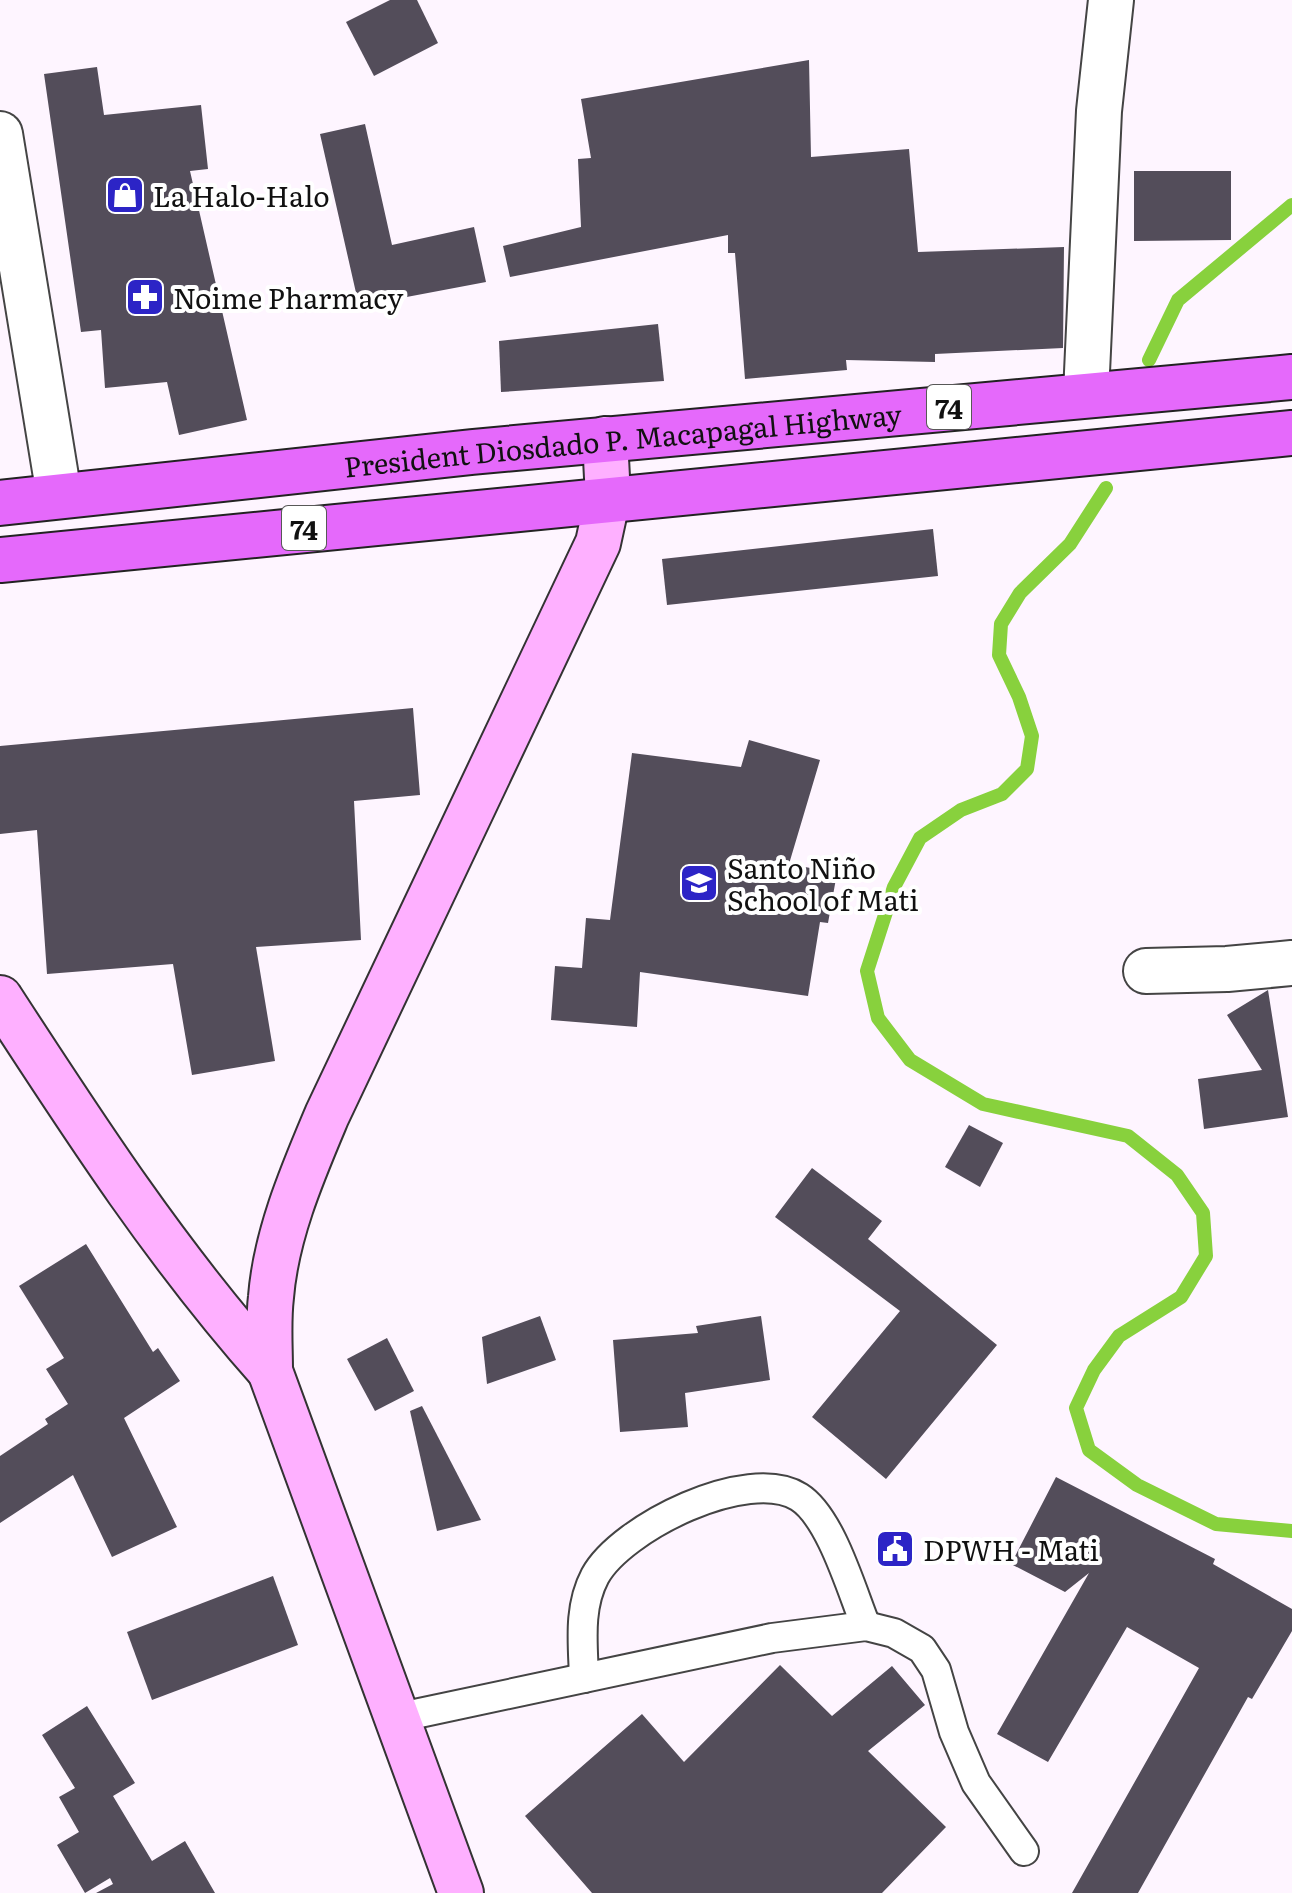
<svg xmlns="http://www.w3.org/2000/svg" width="1292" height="1893" viewBox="0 0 1292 1893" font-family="Literata,serif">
  <rect width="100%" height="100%" fill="#fef5ff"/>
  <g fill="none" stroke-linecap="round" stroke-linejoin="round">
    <!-- stream -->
    <g stroke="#88d13d" stroke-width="14">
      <path d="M 1149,360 L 1178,300 L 1292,205"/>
      <path d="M 1106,488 L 1070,544 L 1020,593 L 1001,624 L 999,655 L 1019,697 L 1032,736 L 1027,769 L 1002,794 L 961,810 L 920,838 L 894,887 L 867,971 L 878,1018 L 910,1060 L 983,1104 L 1128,1136 L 1177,1175 L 1203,1213 L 1206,1256 L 1181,1297 L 1119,1336 L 1094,1370 L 1076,1408 L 1089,1450 L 1137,1485 L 1216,1524 L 1292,1531"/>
    </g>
  </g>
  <!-- building -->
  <g fill="#534d5a">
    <path d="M 390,0 L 417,0 L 438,43 L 374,76 L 346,22 Z"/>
    <path d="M 809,60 L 811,157 L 909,149 L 918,252 L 1064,247 L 1063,348 L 935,354 L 935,362 L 846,360 L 847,370 L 745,379 L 735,253 L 728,253 L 728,235 L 510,277 L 503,246 L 581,227 L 578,159 L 591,158 L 581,99 Z"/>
    <path d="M 97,67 L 104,115 L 201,105 L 208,169 L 190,171 L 247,420 L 179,435 L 167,382 L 105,388 L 101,330 L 81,332 L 44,74 Z"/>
    <path d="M 365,124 L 392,245 L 474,227 L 486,282 L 359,306 L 320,134 Z"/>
    <path d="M 1134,171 L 1231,171 L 1231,240 L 1134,241 Z"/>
    <path d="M 658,324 L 664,381 L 501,392 L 499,341 Z"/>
    <path d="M 933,529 L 938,576 L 667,605 L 662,559 Z"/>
    <path d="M 413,708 L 420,795 L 354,801 L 361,940 L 256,947 L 275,1061 L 192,1075 L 173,964 L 47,974 L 37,830 L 0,834 L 0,746 Z"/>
    <path d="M 749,740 L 820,760 L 789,864 L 837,873 L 828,923 L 820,922 L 808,996 L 640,972 L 637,1027 L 551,1020 L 555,966 L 582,968 L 586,918 L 610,920 L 632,753 L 741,767 Z"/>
    <path d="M 1268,990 L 1288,1117 L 1204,1129 L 1198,1079 L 1262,1070 L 1227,1015 Z"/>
    <path d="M 969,1125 L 1003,1143 L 980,1187 L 945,1167 Z"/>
    <path d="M 812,1168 L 882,1221 L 868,1239 L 997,1345 L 886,1479 L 812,1417 L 900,1311 L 775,1217 Z"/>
    <path d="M 86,1244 L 153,1352 L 158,1348 L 180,1381 L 124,1418 L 177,1527 L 112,1557 L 73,1475 L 0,1523 L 0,1456 L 48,1424 L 45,1419 L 68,1404 L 46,1369 L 64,1358 L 19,1286 Z"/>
    <path d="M 540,1316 L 556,1360 L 487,1384 L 482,1337 Z"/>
    <path d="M 761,1316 L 770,1380 L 685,1393 L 688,1427 L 620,1432 L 613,1340 L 698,1333 L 696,1326 Z"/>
    <path d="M 387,1338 L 414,1391 L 375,1411 L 347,1359 Z"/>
    <path d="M 422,1406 L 481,1520 L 437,1531 L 410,1411 Z"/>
    <path d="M 1056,1477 L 1215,1559 L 1213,1564 L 1292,1609 L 1292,1631 L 1252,1699 L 1248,1697 L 1138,1893 L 1072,1893 L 1199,1668 L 1127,1627 L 1048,1762 L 997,1734 L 1089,1573 L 1065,1592 L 1011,1564 Z"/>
    <path d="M 273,1576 L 298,1645 L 152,1700 L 127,1632 Z"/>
    <path d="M 780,1665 L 832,1716 L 892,1666 L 925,1705 L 868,1751 L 946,1827 L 882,1893 L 592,1893 L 525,1816 L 642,1714 L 684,1762 Z"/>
    <path d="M 87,1706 L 135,1783 L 113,1796 L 152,1861 L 185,1841 L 215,1893 L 96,1893 L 113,1884 L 110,1878 L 85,1893 L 57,1845 L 79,1832 L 59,1797 L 75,1788 L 42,1735 Z"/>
  </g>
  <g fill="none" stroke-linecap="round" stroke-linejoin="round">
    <defs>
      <g id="lane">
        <path d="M 584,1678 C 583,1644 578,1608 595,1576 C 621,1528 748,1465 799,1497 C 831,1517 852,1592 866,1626"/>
        <path d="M 396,1718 L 772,1638 L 866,1626 L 894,1633 L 922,1649 L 936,1670 L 954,1732 L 976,1783 L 1024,1851"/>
      </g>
      <g id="street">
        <path d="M 0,134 L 59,495"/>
        <path d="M 1086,394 L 1099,111 L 1111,0"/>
        <path d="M 1146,971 L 1227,969 L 1292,963"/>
      </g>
      <g id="secondary">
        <path d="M 0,998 C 85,1129 166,1254 270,1371"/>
        <path d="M 461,1893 L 270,1371 C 270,1346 268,1321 271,1297 C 276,1234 303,1172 327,1115 L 598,543 L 608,497 L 605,439"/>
      </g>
      <g id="primary">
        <path id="s1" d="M 0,503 L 472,452 L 1292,377"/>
        <path d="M 0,560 L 1292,433"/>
      </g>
    </defs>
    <!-- lane casing -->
    <use href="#lane" stroke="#444" stroke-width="32"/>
    <!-- street casing -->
    <use href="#street" stroke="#444" stroke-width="48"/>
    <!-- secondary casing -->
    <use href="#secondary" stroke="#333" stroke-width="48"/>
    <!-- primary casing -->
    <use href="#primary" stroke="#222" stroke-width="48"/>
    <!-- lane -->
    <use href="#lane" stroke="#fff" stroke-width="28"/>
    <!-- street -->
    <use href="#street" stroke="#fff" stroke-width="44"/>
    <!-- secondary -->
    <use href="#secondary" stroke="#feb0ff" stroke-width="44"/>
    <!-- primary -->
    <use href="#primary" stroke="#e569fb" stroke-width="44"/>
  </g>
  <!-- icons -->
  <defs>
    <symbol id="shop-square" viewBox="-11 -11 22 22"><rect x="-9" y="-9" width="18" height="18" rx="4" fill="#2c24c6" stroke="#fff"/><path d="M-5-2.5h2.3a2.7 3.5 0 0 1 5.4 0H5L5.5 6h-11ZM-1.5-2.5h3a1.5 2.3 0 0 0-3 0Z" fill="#fff"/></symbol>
    <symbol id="pharmacy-square" viewBox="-11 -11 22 22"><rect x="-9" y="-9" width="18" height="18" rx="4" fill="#2c24c6" stroke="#fff"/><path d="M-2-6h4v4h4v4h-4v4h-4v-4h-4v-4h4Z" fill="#fff"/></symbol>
    <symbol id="school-square" viewBox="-11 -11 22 22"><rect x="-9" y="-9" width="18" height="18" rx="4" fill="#2c24c6" stroke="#fff"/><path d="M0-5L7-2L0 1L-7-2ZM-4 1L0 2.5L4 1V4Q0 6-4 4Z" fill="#fff"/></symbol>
    <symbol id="civic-square" viewBox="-11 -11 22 22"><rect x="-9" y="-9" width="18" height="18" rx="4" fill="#2c24c6" stroke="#fff"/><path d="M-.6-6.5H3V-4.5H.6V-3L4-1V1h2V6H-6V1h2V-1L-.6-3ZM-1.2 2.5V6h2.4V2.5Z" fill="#fff"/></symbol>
  </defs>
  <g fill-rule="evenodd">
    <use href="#shop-square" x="103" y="173" width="44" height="44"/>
    <use href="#pharmacy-square" x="123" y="275" width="44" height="44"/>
    <use href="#school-square" x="677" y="861" width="44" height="44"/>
    <use href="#civic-square" x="873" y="1527" width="44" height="44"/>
  </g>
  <g text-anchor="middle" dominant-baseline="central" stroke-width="8" stroke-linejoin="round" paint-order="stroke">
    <!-- shield labels -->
    <g fill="#fff" stroke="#585858" stroke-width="2">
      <rect x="927" y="385" width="44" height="44" rx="6"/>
      <rect x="282" y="506" width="44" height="44" rx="6"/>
    </g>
    <g font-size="26" font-weight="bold" fill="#111">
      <text x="949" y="407">74</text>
      <text x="304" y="528">74</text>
    </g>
    <!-- poi labels -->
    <g font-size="28" fill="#111" stroke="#fff" text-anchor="start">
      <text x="153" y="195">La Halo-Halo</text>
      <text x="173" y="297">Noime Pharmacy</text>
      <text x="727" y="867">Santo Niño<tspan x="727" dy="32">School of Mati</tspan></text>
      <text x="923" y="1549">DPWH - Mati</text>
    </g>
    <!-- street labels -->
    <g font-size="28" fill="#111" stroke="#fff">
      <text stroke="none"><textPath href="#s1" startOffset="626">President Diosdado P. Macapagal Highway</textPath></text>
    </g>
  </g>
</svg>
